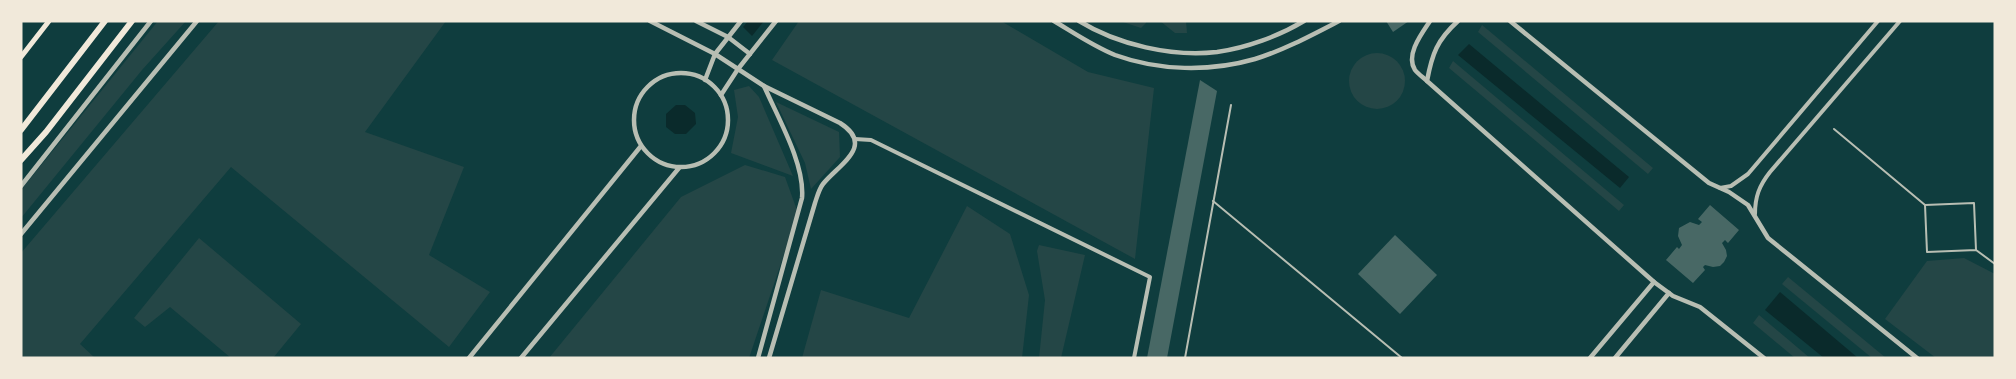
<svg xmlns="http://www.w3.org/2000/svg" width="2016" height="379" viewBox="0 0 2016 379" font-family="Roboto,sans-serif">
  <rect width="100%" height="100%" fill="#0f3d3e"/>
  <!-- green -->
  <g fill="#244646">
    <path d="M 158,21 L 186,21 L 142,70 L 21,218 L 21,190 Z"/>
    <path d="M 219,21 L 446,21 L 365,132 L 464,167 L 429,255 L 490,292 L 449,347 L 231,167 L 80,344 L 95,358 L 21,358 L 21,253 Z"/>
    <path d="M 799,21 L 1001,21 L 1088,72 L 1154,88 L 1135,259 L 772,60 Z"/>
    <path d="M 1120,21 L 1146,21 L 1146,23 L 1141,28 Z"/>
    <path d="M 1160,21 L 1186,21 L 1187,33 L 1175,33 Z"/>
    <path d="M 1482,25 L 1653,168 L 1648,174 L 1478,32 Z"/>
    <circle cx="1377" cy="81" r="28"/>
    <path d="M 1453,61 L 1624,205 L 1619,211 L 1449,68 Z"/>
    <path d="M 749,86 L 759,97 L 793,176 L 731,153 L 738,117 L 734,90 Z"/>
    <path d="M 776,102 L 839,132 L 840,157 L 811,189 L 805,163 Z"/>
    <path d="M 745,165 L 785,177 L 798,213 L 749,358 L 549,358 L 681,197 Z"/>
    <path d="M 967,206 L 1010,234 L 1029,295 L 1022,358 L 802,358 L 821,290 L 909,318 Z"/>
    <path d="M 199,238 L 301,324 L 273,358 L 231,358 L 170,307 L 145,327 L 134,318 Z"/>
    <path d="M 1039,245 L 1085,255 L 1061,358 L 1039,358 L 1045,300 L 1037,251 Z"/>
    <path d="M 1964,258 L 1995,274 L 1995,358 L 1936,358 L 1885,319 L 1927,261 Z"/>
    <path d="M 1788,277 L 1886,358 L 1872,358 L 1782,284 Z"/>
    <path d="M 1759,315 L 1810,358 L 1795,358 L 1753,323 Z"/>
  </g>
  <!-- water -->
  <g fill="#0a2a2b">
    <path d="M 748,21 L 764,21 L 752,36 L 743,27 Z"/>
    <path d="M 1469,44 L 1629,177 L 1620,188 L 1458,55 Z"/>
    <path d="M 676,105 L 685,105 L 695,113 L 696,124 L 686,134 L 675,134 L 666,127 L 666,114 Z"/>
    <path d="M 1780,292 L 1858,358 L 1824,358 L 1765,310 Z"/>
  </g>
  <!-- building -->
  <g fill="#486865">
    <path d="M 1386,21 L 1409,21 L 1393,32 Z"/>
    <path d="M 1200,80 L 1217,91 L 1167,358 L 1147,358 Z"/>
    <path d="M 1710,205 L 1739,230 L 1728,243 L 1725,240 L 1722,243 L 1726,250 L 1727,256 L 1724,262 L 1720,266 L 1713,267 L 1705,265 L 1703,267 L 1705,270 L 1693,283 L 1666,260 L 1677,247 L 1679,249 L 1682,245 L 1678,236 L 1679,228 L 1690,222 L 1699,225 L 1702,222 L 1698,219 Z"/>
    <path d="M 1395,235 L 1437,275 L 1400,314 L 1358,274 Z"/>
  </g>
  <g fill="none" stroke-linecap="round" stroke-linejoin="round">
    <!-- service -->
    <g stroke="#b8beb3" stroke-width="2">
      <path d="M 1834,129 L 1925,205"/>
      <path d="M 1213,201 L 1402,358"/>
      <path d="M 1976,250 L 1974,203 L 1925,205 L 1927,252 L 1976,250 L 1995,264"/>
      <path d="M 1185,358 L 1231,105"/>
    </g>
    <!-- minor -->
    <g stroke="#b8beb3" stroke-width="4">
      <path d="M 855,139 L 871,140 L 1150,277 L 1134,358"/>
      <path d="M 1720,188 L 1731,186 L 1748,174 L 1878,21"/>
      <path d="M 1755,214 C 1755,197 1759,186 1770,172 L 1900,21"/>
    </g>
    <!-- tertiary -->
    <g stroke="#b8beb3" stroke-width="4.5">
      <path d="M 650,21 L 715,54 L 764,86 L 840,123 C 876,146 838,165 823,184 C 819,189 817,197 815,203 L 769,358"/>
      <path d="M 696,21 L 728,37 L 750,54"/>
      <path d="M 1054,21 C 1074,33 1093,46 1115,55 C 1159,71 1210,72 1255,59 C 1284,50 1312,35 1339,21"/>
      <path d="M 1079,21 C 1118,45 1172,57 1217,52 C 1246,48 1279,36 1304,21"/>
      <path d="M 1458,21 C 1437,40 1432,54 1427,81 L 1654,282 L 1673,296 L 1700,307 L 1764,358"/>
      <path d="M 1510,21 L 1709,183 L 1729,192 L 1748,205 L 1768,238 L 1917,358"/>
      <circle cx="681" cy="120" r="47"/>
      <path d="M 705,80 L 715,54 L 741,21"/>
      <path d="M 1427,81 C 1424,78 1418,74 1415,70 C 1405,55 1422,33 1430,21"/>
      <path d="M 721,95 L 738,69 L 776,21"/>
      <path d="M 21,186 L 151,21"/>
      <path d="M 21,234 L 197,21"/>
      <path d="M 469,358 L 641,146"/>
      <path d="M 521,358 L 679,168"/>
      <path d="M 758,358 L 802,198 C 805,164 778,118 764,86"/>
      <path d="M 1590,358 L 1654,282"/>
      <path d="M 1615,358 L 1669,293"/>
    </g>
    <!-- secondary -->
    <path stroke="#f1e9da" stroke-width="5" d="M 21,57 L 49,21"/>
    <!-- motorway -->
    <g stroke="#f1e9da" stroke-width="6">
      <path d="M 21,130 L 105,21"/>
      <path d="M 21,160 L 46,132 L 132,21"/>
    </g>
  </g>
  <!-- border -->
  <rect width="2016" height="379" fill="none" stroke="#f1e9da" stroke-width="45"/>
</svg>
